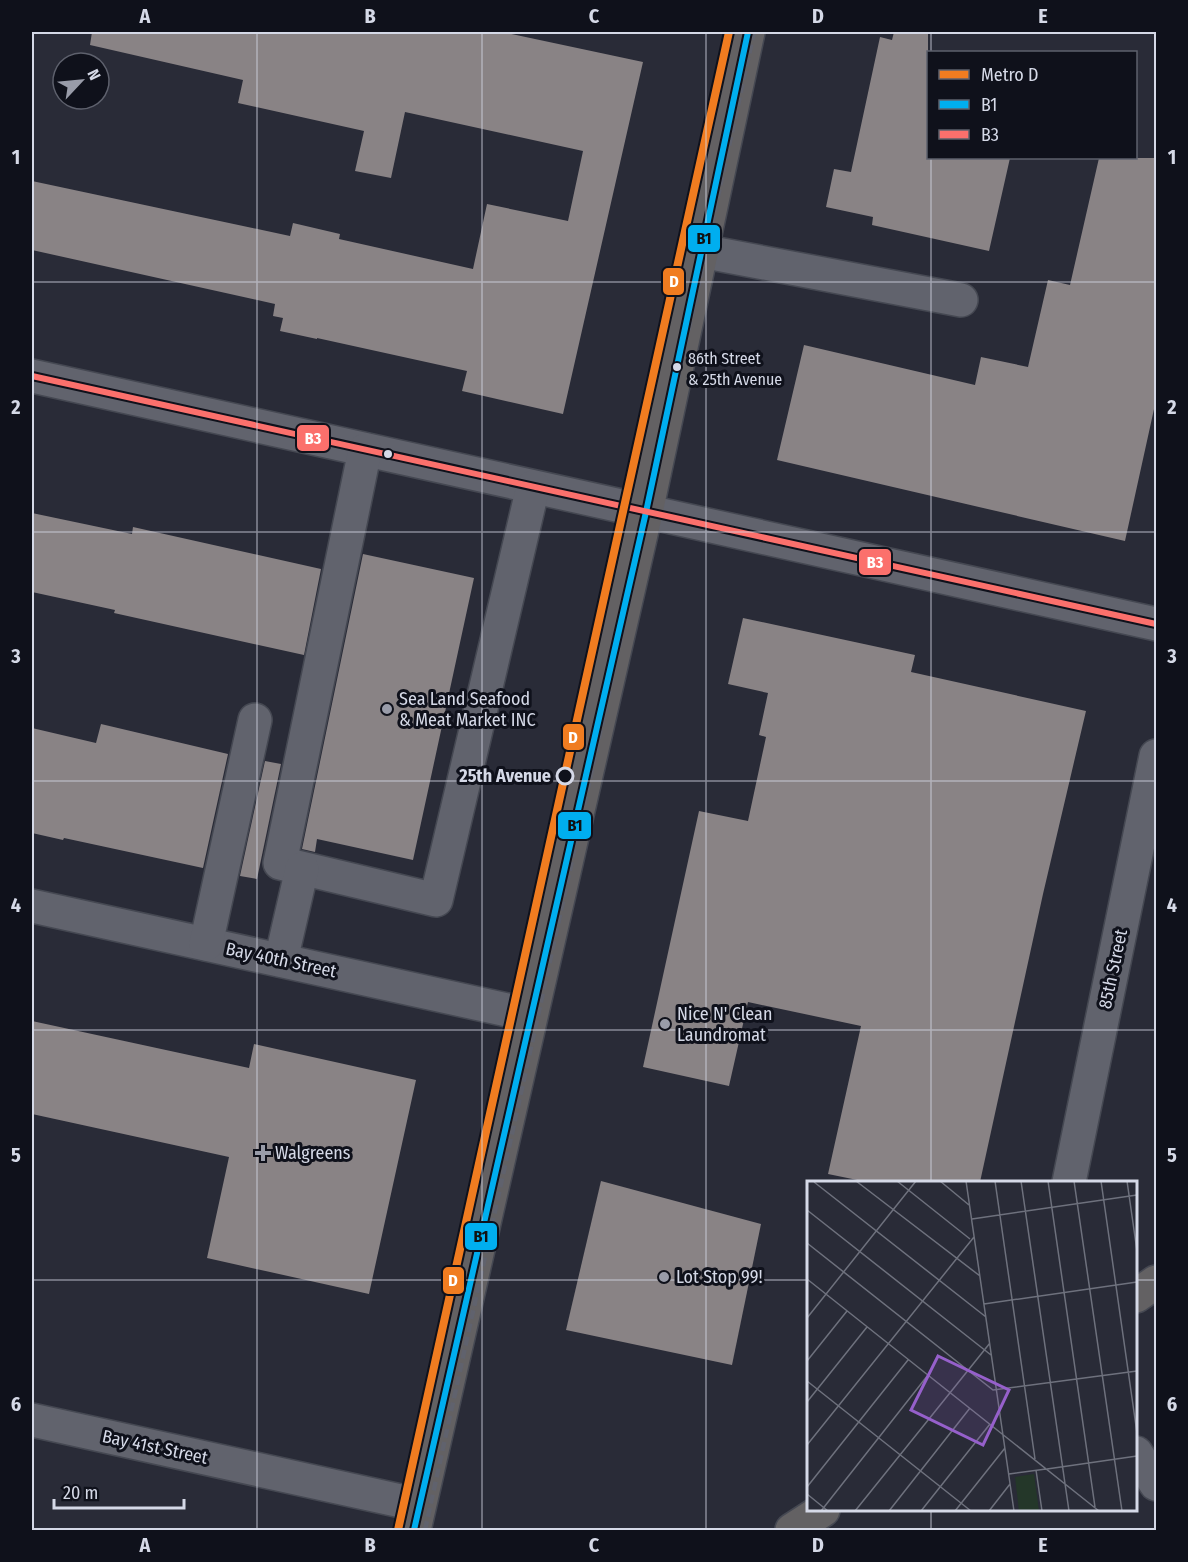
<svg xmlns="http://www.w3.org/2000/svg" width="1188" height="1562" viewBox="0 0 1188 1562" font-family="'Fira Sans Condensed',sans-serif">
  <rect width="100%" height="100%" fill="#292b37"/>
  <!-- building -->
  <g fill="#898385">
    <path d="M 92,32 L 502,32 L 643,62 L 563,414 L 462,391 L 467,371 L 317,338 L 317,339 L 280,331 L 283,318 L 273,316 L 275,304 L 32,250 L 32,181 L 290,236 L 293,223 L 340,234 L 339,239 L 473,269 L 487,204 L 568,221 L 583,151 L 405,112 L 391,178 L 355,171 L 364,131 L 238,103 L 243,80 L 90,45 Z"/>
    <path d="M 894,32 L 928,32 L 928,158 L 1010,158 L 989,251 L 872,225 L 873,217 L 826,207 L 834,169 L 851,172 L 880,37 L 892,40 Z"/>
    <path d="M 1099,158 L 1156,158 L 1156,400 L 1125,541 L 777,460 L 804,345 L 975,385 L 981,357 L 1028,367 L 1048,280 L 1070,285 Z"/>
    <path d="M 32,513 L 132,534 L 133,527 L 321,569 L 304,655 L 114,613 L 115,610 L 32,592 Z"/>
    <path d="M 363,554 L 474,578 L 413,860 L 317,839 L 315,852 L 302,849 Z"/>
    <path d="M 743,618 L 915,655 L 911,672 L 1086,711 L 1043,894 L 980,1182 L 867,1182 L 828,1174 L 861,1026 L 748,1002 L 729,1086 L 643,1067 L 699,811 L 748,821 L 766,737 L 759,735 L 768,693 L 728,684 Z"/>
    <path d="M 101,724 L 228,754 L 203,868 L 64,838 L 63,840 L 32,833 L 32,728 L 96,743 Z"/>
    <path d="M 265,761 L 281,764 L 257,879 L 240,876 Z"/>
    <path d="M 32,1021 L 249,1068 L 254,1044 L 416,1080 L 369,1294 L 207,1258 L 229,1157 L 32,1114 Z"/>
    <path d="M 601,1181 L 761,1224 L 732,1365 L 566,1330 Z"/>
  </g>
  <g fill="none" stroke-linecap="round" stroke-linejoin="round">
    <defs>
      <g id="minor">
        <path d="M 701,251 L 961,300"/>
        <path d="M 32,376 L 1156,624"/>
        <path d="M 365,450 L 280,863 L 436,900 L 533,487"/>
        <path d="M 32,906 L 530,1015"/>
        <path d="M 206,944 L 255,720"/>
        <path d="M 281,960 L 302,869"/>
        <path d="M 1069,1182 L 1156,756"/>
        <path d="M 32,1420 L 419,1505"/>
        <path d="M 1136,1453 L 1156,1484"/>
      </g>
      <g id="major">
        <path d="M 1136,1296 L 1156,1282"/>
        <path d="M 414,1530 L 646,512 L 748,32"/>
        <path d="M 792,1530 L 823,1510"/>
      </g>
    </defs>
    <!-- minor casing -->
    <use href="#minor" stroke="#454852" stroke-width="36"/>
    <!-- major casing -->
    <use href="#major" stroke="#454852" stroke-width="36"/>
    <!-- minor -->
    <use href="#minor" stroke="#61636d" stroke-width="33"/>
    <!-- major -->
    <use href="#major" stroke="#636163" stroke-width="33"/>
    <!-- rail -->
    <path stroke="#60626d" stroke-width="4.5" stroke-dasharray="9 4.5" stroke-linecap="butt" d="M 425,1530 L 754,32"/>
    <defs>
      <path id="bus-1" d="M 414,1530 L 646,512 L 748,32"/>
      <path id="bus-2" d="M 32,376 L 1156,624"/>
    </defs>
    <!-- bus-1 casing -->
    <use href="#bus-1" stroke="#0f111b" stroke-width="10"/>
    <!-- bus-2 casing -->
    <use href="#bus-2" stroke="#0f111b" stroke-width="10"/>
    <!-- bus-1 -->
    <use href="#bus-1" stroke="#00aeef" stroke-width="6"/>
    <!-- bus-2 -->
    <use href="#bus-2" stroke="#fb706c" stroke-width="6"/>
    <defs>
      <path id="metro-1" d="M 398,1530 L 729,32"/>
    </defs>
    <!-- metro-1 casing -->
    <use href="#metro-1" stroke="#0f111b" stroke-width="12"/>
    <!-- metro-1 -->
    <use href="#metro-1" stroke="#f07c20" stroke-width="8"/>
  </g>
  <!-- grid -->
  <path fill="none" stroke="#d5d9e7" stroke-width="1.5" stroke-opacity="0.55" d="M 257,32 L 257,1530M 482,32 L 482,1530M 706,32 L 706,1530M 931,32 L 931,52M 931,158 L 931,1182M 32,282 L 1156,282M 32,532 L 1156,532M 32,781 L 1156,781M 32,1030 L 1156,1030M 32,1280 L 808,1280M 1136,1280 L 1156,1280M 931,1510 L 931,1530"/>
  <!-- markers -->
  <g fill="#d5d9e7" stroke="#0f111b" stroke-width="2">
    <circle cx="677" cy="367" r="5"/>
    <circle cx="388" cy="454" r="5"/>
  </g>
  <g fill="#999ca9" stroke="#0f111b" stroke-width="2">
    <circle cx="387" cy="709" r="6"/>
    <circle cx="665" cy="1024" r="6"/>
    <path d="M260 1144h6v6h6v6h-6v6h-6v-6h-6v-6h6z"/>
    <circle cx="664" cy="1277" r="6"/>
  </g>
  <circle fill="#0f111b" stroke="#d5d9e7" stroke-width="3" cx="565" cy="776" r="8"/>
  <g text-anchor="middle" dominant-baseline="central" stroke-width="6" stroke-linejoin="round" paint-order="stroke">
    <!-- bus labels -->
    <g font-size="16" fill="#d5d9e7" stroke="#0f111b" text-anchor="start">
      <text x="688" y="358">86th Street<tspan x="688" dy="21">&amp; 25th Avenue</tspan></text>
    </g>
    <!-- poi labels -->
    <g font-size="18" fill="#d5d9e7" stroke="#0f111b" text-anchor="start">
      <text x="399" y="699">Sea Land Seafood<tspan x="399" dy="21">&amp; Meat Market INC</tspan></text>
      <text x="677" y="1014">Nice N' Clean<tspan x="677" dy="21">Laundromat</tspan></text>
      <text x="275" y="1153">Walgreens</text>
      <text x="676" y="1277">Lot Stop 99!</text>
    </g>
    <!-- stop labels -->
    <g font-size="18" font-weight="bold" fill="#d5d9e7" stroke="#0f111b" text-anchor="end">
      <text x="551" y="776">25th Avenue</text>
    </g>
    <!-- street labels -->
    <g font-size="18" fill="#d5d9e7" stroke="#0f111b">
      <text transform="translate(281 960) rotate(12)">Bay 40th Street</text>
      <text transform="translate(1113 969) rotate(-78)">85th Street</text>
      <text transform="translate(155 1447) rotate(12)">Bay 41st Street</text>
    </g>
  </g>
  <!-- overview -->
  <g transform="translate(807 1181)">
    <rect width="330" height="330" fill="#292b37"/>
    <path d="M 227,293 L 232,330 L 212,330 L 208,296 Z" fill="#243729"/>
    <path fill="none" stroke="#6e717d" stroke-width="1.5" d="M 49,0 L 173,95M 90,0 L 163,58M 133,0 L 162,24M 159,0 L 207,330M 188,0 L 228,278M 214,0 L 262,330M 241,0 L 288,326M 267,0 L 315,330M 294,0 L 330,252M 320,0 L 330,70M 7,1 L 179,136M 0,29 L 184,174M 165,38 L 330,14M 0,62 L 186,209 L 330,190M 0,98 L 292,330M 177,123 L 330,101M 0,137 L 109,0M 0,180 L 40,130M 0,200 L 164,330M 0,221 L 60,146M 0,264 L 167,56M 240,288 L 330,275M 229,289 L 235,330M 202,293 L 239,288M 0,306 L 101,179M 0,313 L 21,330M 14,330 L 121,194M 48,330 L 183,162M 82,330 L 163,227M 114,330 L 183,243M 148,330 L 198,267M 182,330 L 203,303"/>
    <path fill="#9660cb" fill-opacity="0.15" stroke="#9660cb" stroke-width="3" d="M 131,175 L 202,209 L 176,264 L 104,229 Z"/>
    <rect width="330" height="330" fill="none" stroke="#d5d9e7" stroke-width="3"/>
  </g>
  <g stroke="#0f111b" stroke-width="2">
    <rect x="687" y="224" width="34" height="29" rx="6" fill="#00aeef"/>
    <rect x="662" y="267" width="23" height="29" rx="6" fill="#f07c20"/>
    <rect x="296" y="424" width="34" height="28" rx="6" fill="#fb706c"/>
    <rect x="858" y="548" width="34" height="28" rx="6" fill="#fb706c"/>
    <rect x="562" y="723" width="23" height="28" rx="6" fill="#f07c20"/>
    <rect x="557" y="811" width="35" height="29" rx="6" fill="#00aeef"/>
    <rect x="464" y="1222" width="34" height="29" rx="6" fill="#00aeef"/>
    <rect x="442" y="1266" width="23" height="29" rx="6" fill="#f07c20"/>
  </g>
  <g font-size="16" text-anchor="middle" font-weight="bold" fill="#fff">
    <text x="674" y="287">D</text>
    <text x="313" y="444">B3</text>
    <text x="875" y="568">B3</text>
    <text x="573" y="743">D</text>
    <text x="453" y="1286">D</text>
  </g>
  <g font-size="16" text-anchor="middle" font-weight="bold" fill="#111">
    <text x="704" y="244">B1</text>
    <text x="575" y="831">B1</text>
    <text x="481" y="1242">B1</text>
  </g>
  <!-- border -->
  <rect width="1188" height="1562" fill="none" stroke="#0f111b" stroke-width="66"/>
  <!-- legend -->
  <rect x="927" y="51" width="210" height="108" fill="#0f111b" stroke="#5e616d" stroke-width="1.5"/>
  <rect x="939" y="70" width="30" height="9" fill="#f07c20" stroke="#5e616d" stroke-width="1.5"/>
  <text x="981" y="81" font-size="18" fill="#d5d9e7">Metro D</text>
  <rect x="939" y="100" width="30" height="9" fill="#00aeef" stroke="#5e616d" stroke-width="1.5"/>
  <text x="981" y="111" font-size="18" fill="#d5d9e7">B1</text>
  <rect x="939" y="130" width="30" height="9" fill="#fb706c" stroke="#5e616d" stroke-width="1.5"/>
  <text x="981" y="141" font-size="18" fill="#d5d9e7">B3</text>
  <!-- north arrow -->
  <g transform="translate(81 81) rotate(64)"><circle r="28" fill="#0f111b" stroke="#5e616d" stroke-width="1.5"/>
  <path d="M0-4.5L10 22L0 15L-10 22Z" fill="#999ca9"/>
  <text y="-9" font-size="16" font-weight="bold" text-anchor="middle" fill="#d5d9e7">N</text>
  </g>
  <!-- scale -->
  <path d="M54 1499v9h130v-9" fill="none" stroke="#d5d9e7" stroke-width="3"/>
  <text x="63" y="1499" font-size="18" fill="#d5d9e7" stroke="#0f111b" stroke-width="4.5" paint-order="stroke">20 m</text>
  <rect x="33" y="33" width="1122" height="1496" fill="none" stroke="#d5d9e7" stroke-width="2"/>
  <g font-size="20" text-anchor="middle" font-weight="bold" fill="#d5d9e7">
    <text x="145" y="23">A</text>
    <text x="370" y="23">B</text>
    <text x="594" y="23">C</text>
    <text x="818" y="23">D</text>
    <text x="1043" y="23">E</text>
    <text x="16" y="164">1</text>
    <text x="1172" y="164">1</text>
    <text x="16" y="414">2</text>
    <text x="1172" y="414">2</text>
    <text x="16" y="663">3</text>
    <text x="1172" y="663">3</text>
    <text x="16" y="912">4</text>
    <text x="1172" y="912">4</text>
    <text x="16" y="1162">5</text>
    <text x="1172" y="1162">5</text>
    <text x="16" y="1411">6</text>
    <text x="1172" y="1411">6</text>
    <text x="145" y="1552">A</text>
    <text x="370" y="1552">B</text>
    <text x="594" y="1552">C</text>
    <text x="818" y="1552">D</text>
    <text x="1043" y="1552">E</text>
  </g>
</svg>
